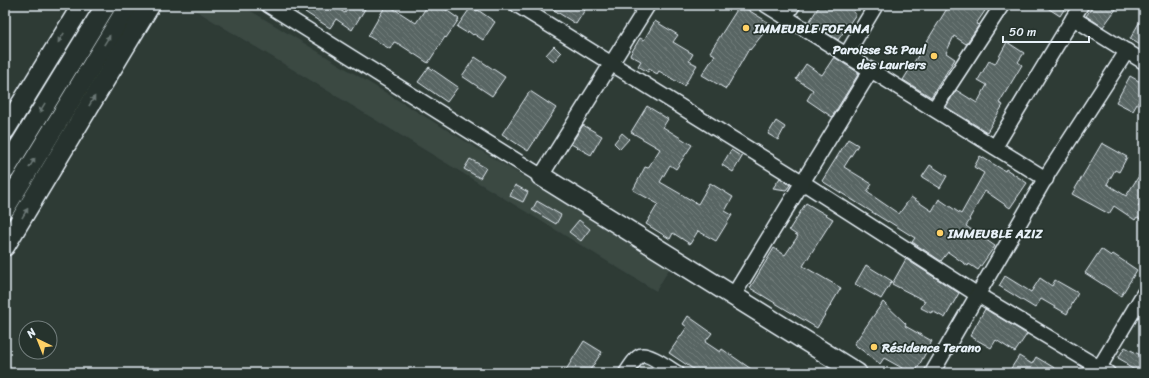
<svg xmlns="http://www.w3.org/2000/svg" width="1149" height="378" viewBox="0 0 1149 378" font-family="Sriracha,sans-serif">
  <defs>
    <pattern id="building-back-hatch" width="6" height="6" patternUnits="userSpaceOnUse"><rect width="6" height="6" fill="#596563"/><path d="M-1 5l2 2M0 0l6 6M5-1l2 2" fill="none" stroke="#717c7a"/></pattern>
  </defs>
  <rect width="100%" height="100%" fill="#2e3b35"/>
  <filter id="ink" filterUnits="userSpaceOnUse"><feTurbulence type="fractalNoise" baseFrequency=".025" numOctaves="2"/><feDisplacementMap in="SourceGraphic" scale="8" xChannelSelector="R" yChannelSelector="G"/><feConvolveMatrix kernelMatrix="1 2 1 2 8 2 1 2 1" color-interpolation-filters="sRGB"/></filter>
  <g filter="url(#ink)">
    <!-- built -->
    <path fill="#3b4843" d="M 187,5 L 241,5 L 671,266 L 656,291 Z"/>
    <!-- grass -->
    <path fill="#45524e" stroke="#96a2a3" d="M 643,362 L 661,373 L 637,373 Z"/>
    <!-- building -->
    <g fill="url(#building-back-hatch)" stroke="#e8f1f8">
      <path d="M 294,5 L 332,5 L 345,13 L 350,5 L 359,5 L 365,9 L 352,30 L 336,19 L 330,28 Z"/>
      <path d="M 386,5 L 388,5 L 416,23 L 428,5 L 439,5 L 459,19 L 446,38 L 445,37 L 428,63 L 399,44 L 394,42 L 390,49 L 368,36 Z"/>
      <path d="M 546,5 L 588,5 L 576,24 Z"/>
      <path d="M 740,5 L 771,24 L 750,50 L 749,49 L 726,89 L 702,75 L 715,55 L 710,52 Z"/>
      <path d="M 820,5 L 857,5 L 853,12 L 856,14 L 838,40 L 809,22 Z"/>
      <path d="M 953,5 L 989,5 L 976,24 L 979,25 L 966,44 L 954,36 L 946,53 L 955,59 L 931,97 L 903,80 L 948,7 L 950,9 Z"/>
      <path d="M 1043,5 L 1067,5 L 1060,16 Z"/>
      <path d="M 1094,5 L 1119,5 L 1103,27 L 1086,16 Z"/>
      <path d="M 471,7 L 477,11 L 478,10 L 495,22 L 483,40 L 474,34 L 473,35 L 468,31 L 467,33 L 457,27 Z"/>
      <path d="M 1144,14 L 1144,47 L 1130,39 Z"/>
      <path d="M 655,21 L 678,35 L 673,42 L 693,54 L 689,61 L 697,65 L 684,86 L 659,71 L 657,74 L 649,69 L 648,72 L 638,66 L 641,61 L 630,55 L 640,38 L 644,40 Z"/>
      <path d="M 1007,42 L 1024,53 L 1018,62 L 1022,65 L 999,103 L 1003,105 L 987,132 L 946,107 L 956,90 L 977,103 L 987,85 L 978,80 L 989,61 L 995,64 Z"/>
      <path d="M 554,46 L 561,53 L 554,61 L 546,55 Z"/>
      <path d="M 475,57 L 505,77 L 492,96 L 462,76 Z"/>
      <path d="M 834,57 L 859,73 L 832,117 L 807,100 L 813,90 L 796,79 L 806,64 L 822,75 Z"/>
      <path d="M 429,67 L 458,87 L 447,102 L 418,82 Z"/>
      <path d="M 1130,76 L 1144,84 L 1144,92 L 1133,111 L 1116,102 Z"/>
      <path d="M 530,91 L 556,108 L 528,151 L 502,134 Z"/>
      <path d="M 647,106 L 668,119 L 663,127 L 692,145 L 676,169 L 670,165 L 660,182 L 698,204 L 710,183 L 733,197 L 725,211 L 732,215 L 716,241 L 698,231 L 690,244 L 673,233 L 670,239 L 646,224 L 658,204 L 633,190 L 645,167 L 648,168 L 660,149 L 631,132 Z"/>
      <path d="M 776,121 L 785,127 L 778,140 L 768,134 Z"/>
      <path d="M 583,125 L 602,136 L 591,155 L 571,144 Z"/>
      <path d="M 622,133 L 629,139 L 620,149 L 614,143 Z"/>
      <path d="M 848,139 L 858,145 L 844,167 L 872,184 L 867,192 L 899,214 L 911,197 L 932,211 L 939,199 L 961,214 L 984,173 L 974,167 L 980,156 L 1005,171 L 1006,169 L 1027,183 L 1010,208 L 985,191 L 969,219 L 970,220 L 966,226 L 995,246 L 978,270 L 969,264 L 968,266 L 948,252 L 941,261 L 912,242 L 915,238 L 888,221 L 888,222 L 822,181 Z"/>
      <path d="M 1102,143 L 1127,157 L 1119,172 L 1115,170 L 1107,184 L 1126,196 L 1144,168 L 1144,197 L 1138,206 L 1144,209 L 1144,221 L 1137,217 L 1135,220 L 1114,206 L 1109,214 L 1072,194 Z"/>
      <path d="M 731,150 L 742,157 L 733,172 L 722,165 Z"/>
      <path d="M 470,159 L 486,168 L 480,178 L 464,169 Z"/>
      <path d="M 930,165 L 947,176 L 940,188 L 922,177 Z"/>
      <path d="M 780,178 L 790,185 L 786,190 L 773,188 Z"/>
      <path d="M 515,185 L 528,192 L 523,202 L 510,196 Z"/>
      <path d="M 537,201 L 561,215 L 556,224 L 532,210 Z"/>
      <path d="M 806,203 L 833,219 L 803,266 L 841,288 L 817,328 L 750,288 L 774,248 L 785,255 L 798,236 L 789,230 Z"/>
      <path d="M 579,220 L 590,229 L 581,241 L 569,232 Z"/>
      <path d="M 1101,249 L 1111,256 L 1113,254 L 1137,270 L 1121,296 L 1085,273 Z"/>
      <path d="M 906,259 L 959,293 L 945,318 L 932,311 L 931,313 L 921,308 L 925,301 L 892,284 Z"/>
      <path d="M 866,265 L 892,281 L 881,299 L 855,284 Z"/>
      <path d="M 1005,276 L 1031,292 L 1040,278 L 1052,286 L 1055,280 L 1078,293 L 1067,314 L 1041,299 L 1035,308 L 999,286 Z"/>
      <path d="M 883,302 L 906,324 L 905,326 L 932,341 L 915,373 L 911,373 L 884,358 L 880,364 L 854,344 Z"/>
      <path d="M 985,309 L 1027,334 L 1015,352 L 996,340 L 991,348 L 970,336 Z"/>
      <path d="M 688,316 L 712,333 L 705,342 L 720,352 L 722,349 L 757,373 L 699,373 L 669,353 L 687,327 L 683,324 Z"/>
      <path d="M 584,341 L 602,352 L 588,373 L 564,373 Z"/>
      <path d="M 1125,347 L 1144,357 L 1144,362 L 1138,372 L 1126,365 L 1127,363 L 1118,358 Z"/>
      <path d="M 1019,356 L 1032,364 L 1036,357 L 1063,373 L 1008,373 Z"/>
    </g>
    <g fill="none" stroke-linecap="round" stroke-linejoin="round">
      <defs>
        <g id="street">
          <path d="M 268,5 L 541,176 L 648,5"/>
          <path d="M 517,5 L 802,182 L 978,295 L 1108,373"/>
          <path d="M 766,5 L 1046,179"/>
          <path d="M 785,17 L 793,5"/>
          <path d="M 1073,18 L 1144,62"/>
          <path d="M 846,55 L 876,5"/>
          <path d="M 934,109 L 1002,5"/>
          <path d="M 995,147 L 1081,5"/>
          <path d="M 733,296 L 871,70"/>
          <path d="M 1099,368 L 1144,293"/>
          <path d="M 626,373 C 630,368 634,359 640,356 C 647,352 670,369 677,373"/>
          <path d="M 932,373 L 1049,172 L 1127,51"/>
        </g>
        <g id="secondary">
          <path d="M 5,130 L 82,5"/>
          <path d="M 5,170 L 106,5"/>
          <path d="M 541,176 L 857,373"/>
          <path d="M 5,208 L 129,5"/>
          <path d="M 5,246 L 150,5"/>
        </g>
      </defs>
      <!-- street casing -->
      <use href="#street" stroke="#e8f1f8" stroke-width="17"/>
      <!-- secondary casing -->
      <use href="#secondary" stroke="#e8f1f8" stroke-width="22"/>
      <!-- street -->
      <use href="#street" stroke="#26332d" stroke-width="14"/>
      <!-- secondary -->
      <use href="#secondary" stroke="#26332d" stroke-width="19"/>
    </g>
    <!-- one-way arrows -->
    <defs><path id="oneway-solid" d="M-6-.8H1V-3.2L6.5 0L1 3.2V.8H-6Z"/></defs>
    <g fill="#6a7674">
      <use href="#oneway-solid" transform="translate(61 38) rotate(122)"/>
      <use href="#oneway-solid" transform="translate(107 40) rotate(-58)"/>
      <use href="#oneway-solid" transform="translate(92 101) rotate(-59)"/>
      <use href="#oneway-solid" transform="translate(42 108) rotate(121)"/>
      <use href="#oneway-solid" transform="translate(32 163) rotate(-59)"/>
      <use href="#oneway-solid" transform="translate(25 213) rotate(-59)"/>
    </g>
  </g>
  <!-- markers -->
  <g fill="#ffd166" stroke="#26332d" stroke-width="1.5">
    <circle cx="746" cy="28" r="4"/>
    <circle cx="934" cy="56" r="4"/>
    <circle cx="940" cy="233" r="4"/>
    <circle cx="874" cy="347" r="4"/>
  </g>
  <g text-anchor="middle" dominant-baseline="central" stroke-width="3.5" stroke-linejoin="round" paint-order="stroke">
    <!-- poi labels -->
    <g font-size="13" font-weight="bold" fill="#e8f1f8" stroke="#26332d" text-anchor="start">
      <text x="754" y="28">IMMEUBLE FOFANA</text>
      <text x="926" y="49" text-anchor="end">Paroisse St Paul<tspan x="926" dy="15">des Lauriers</tspan></text>
      <text x="948" y="233">IMMEUBLE AZIZ</text>
      <text x="882" y="347">Résidence Terano</text>
    </g>
  </g>
  <!-- margin -->
  <rect width="1149" height="378" fill="none" stroke="#26332d" stroke-width="20"/>
  <rect x="10" y="10" width="1129" height="358" fill="none" stroke="#e8f1f8" stroke-width="1.5" filter="url(#ink)"/>
  <!-- north arrow -->
  <g transform="translate(38 340) rotate(317)"><circle r="19" fill="#26332d" stroke="#747f7e"/>
  <path d="M0-3L7 15L0 10L-7 15Z" fill="#ffd166"/>
  <text y="-6" font-size="11" font-weight="bold" text-anchor="middle" fill="#e8f1f8">N</text>
  </g>
  <!-- scale -->
  <path d="M1003 36v6h86v-6" fill="none" stroke="#e8f1f8" stroke-width="2"/>
  <text x="1009" y="36" font-size="12" fill="#e8f1f8" stroke="#26332d" stroke-width="3" paint-order="stroke">50 m</text>
</svg>
